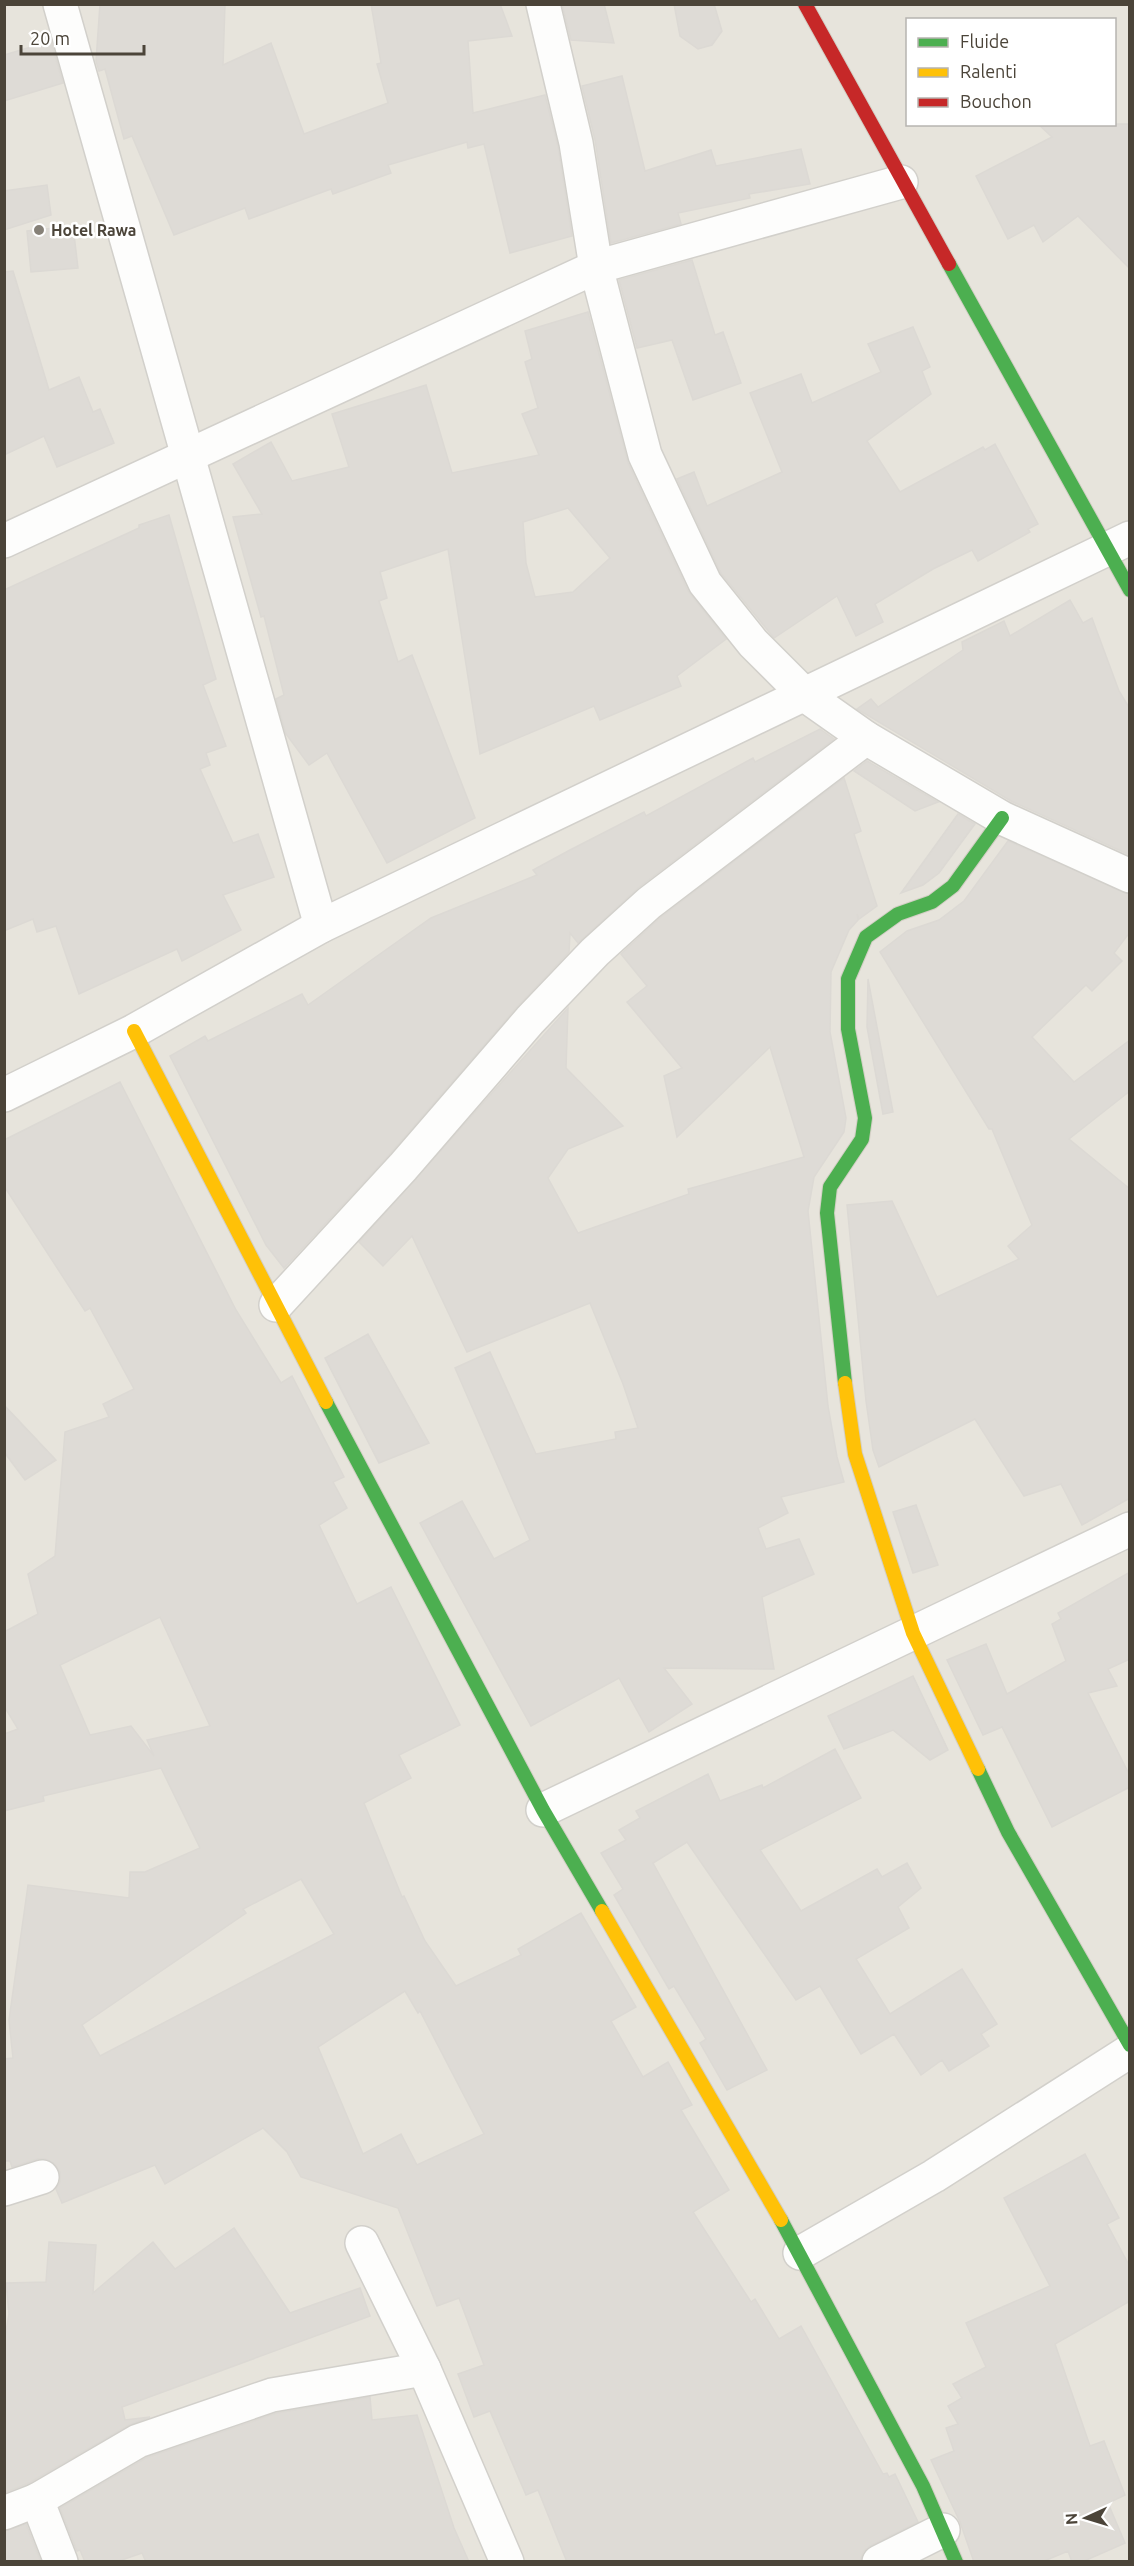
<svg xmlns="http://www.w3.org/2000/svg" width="1134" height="2566" viewBox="0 0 1134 2566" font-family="Ubuntu,sans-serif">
  <rect width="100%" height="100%" fill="#f4f2ee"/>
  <!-- residential -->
  <path fill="#e7e4dc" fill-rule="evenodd" d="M 5,5 L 1129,5 L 1129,2561 L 5,2561 ZM 908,20 L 1114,20 L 1114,124 L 908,124 Z"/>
  <!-- building -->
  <g fill="#dedbd6" stroke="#dcd9d4" stroke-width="1.5" fill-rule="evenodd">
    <path d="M 100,4 L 225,4 L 223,65 L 271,43 L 304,134 L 388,103 L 377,64 L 381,63 L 371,4 L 500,4 L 512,36 L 468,41 L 473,113 L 545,95 L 558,147 L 572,236 L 510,253 L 484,144 L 468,148 L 467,142 L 388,165 L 391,173 L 333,194 L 331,189 L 249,219 L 245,208 L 174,235 L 132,136 L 124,139 L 105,69 L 99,71 L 96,61 Z"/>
    <path d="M 562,4 L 604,4 L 614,43 L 571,40 Z"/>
    <path d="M 674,4 L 714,4 L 722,31 L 712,45 L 698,49 L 680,36 Z"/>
    <path d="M 51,41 L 63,83 L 4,101 L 4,55 Z"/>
    <path d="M 622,76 L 645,171 L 711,150 L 716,166 L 801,149 L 810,184 L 749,194 L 750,198 L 678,213 L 681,224 L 611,243 L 595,140 L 582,86 Z"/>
    <path d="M 1038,124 L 1130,124 L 1130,269 L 1078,216 L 1043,242 L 1034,225 L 1008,239 L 976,176 L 1052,137 Z"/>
    <path d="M 47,185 L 51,215 L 4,230 L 4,191 Z"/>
    <path d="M 73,226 L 78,268 L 31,272 L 27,231 Z"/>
    <path d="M 692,260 L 715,335 L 723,332 L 741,383 L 693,400 L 672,340 L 637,348 L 619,280 Z"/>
    <path d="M 13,271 L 49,390 L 79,377 L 93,412 L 100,409 L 114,443 L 57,467 L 44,436 L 4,455 L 4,272 Z"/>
    <path d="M 588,312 L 628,463 L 688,591 L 726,639 L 677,676 L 681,686 L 600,720 L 594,706 L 480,754 L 448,549 L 380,572 L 387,598 L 379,601 L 398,662 L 412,655 L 475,818 L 387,863 L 327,753 L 309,765 L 286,734 L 276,699 L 284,695 L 264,616 L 261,617 L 233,517 L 262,514 L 233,464 L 271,442 L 292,481 L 349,467 L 332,414 L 426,385 L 452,473 L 539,455 L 522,414 L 538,408 L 525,362 L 532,359 L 525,331 ZM 568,508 L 610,558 L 573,592 L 535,597 L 526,563 L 523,522 Z"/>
    <path d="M 913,327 L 930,367 L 922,371 L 931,394 L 867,441 L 900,492 L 983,447 L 985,450 L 995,444 L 1038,524 L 1028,529 L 1030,532 L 978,561 L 972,550 L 933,569 L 875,604 L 883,622 L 856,636 L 837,596 L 774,638 L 721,573 L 677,479 L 694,472 L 707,506 L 782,472 L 750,393 L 801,374 L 812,403 L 881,372 L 868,344 Z"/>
    <path d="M 169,515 L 216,679 L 203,685 L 226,746 L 206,753 L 210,765 L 200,769 L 233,843 L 258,834 L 274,877 L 223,895 L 241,930 L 182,961 L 177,949 L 79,994 L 56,926 L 37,932 L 33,919 L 4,931 L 4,590 L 139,528 L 139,525 Z"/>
    <path d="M 1070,600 L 1083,623 L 1092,618 L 1119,691 L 1130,709 L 1130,855 L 1011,801 L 857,709 L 871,699 L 878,707 L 963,650 L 962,642 L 1004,621 L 1010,636 Z"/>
    <path d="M 820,729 L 834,739 L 638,888 L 578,943 L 570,933 L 569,952 L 516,1008 L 389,1155 L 284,1268 L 266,1245 L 170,1056 L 205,1036 L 208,1041 L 302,994 L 308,1005 L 431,918 L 537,875 L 533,870 L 570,850 L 644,812 L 646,816 L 753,758 L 755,762 Z"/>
    <path d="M 867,761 L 938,802 L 915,811 L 854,771 Z"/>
    <path d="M 844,778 L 861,831 L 854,834 L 877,906 L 859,919 L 857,914 L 858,920 L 849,930 L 831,972 L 830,1032 L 846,1118 L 844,1132 L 814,1177 L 808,1211 L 828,1406 L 837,1457 L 844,1482 L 781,1497 L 788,1513 L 758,1528 L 766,1549 L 799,1539 L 814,1574 L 762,1597 L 774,1669 L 664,1668 L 692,1704 L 649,1732 L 619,1678 L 531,1726 L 420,1523 L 462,1501 L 494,1559 L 530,1540 L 455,1368 L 490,1352 L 536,1454 L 616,1439 L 615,1432 L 638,1428 L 623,1384 L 590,1303 L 467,1352 L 412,1236 L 383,1266 L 359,1242 L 568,1008 L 566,1068 L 623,1126 L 568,1149 L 548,1178 L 578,1233 L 689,1194 L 688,1189 L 804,1157 L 770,1047 L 677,1137 L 664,1076 L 682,1068 L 627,1002 L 647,986 L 621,954 L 661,917 Z"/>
    <path d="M 958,814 L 975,824 L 939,873 L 923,885 L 901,893 Z"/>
    <path d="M 1008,841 L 1130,894 L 1130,932 L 1114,953 L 1122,961 L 1092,991 L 1086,985 L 1032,1037 L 1074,1082 L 1130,1040 L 1130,1091 L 1069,1139 L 1130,1189 L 1130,1498 L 1082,1525 L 1061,1484 L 1024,1496 L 975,1419 L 879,1467 L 873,1450 L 866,1401 L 847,1205 L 892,1201 L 937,1297 L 1019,1259 L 1008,1246 L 1032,1225 L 992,1129 L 989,1129 L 880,952 L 907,931 L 939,920 L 964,901 Z"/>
    <path d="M 868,979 L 893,1112 L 883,1114 L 867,1027 Z"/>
    <path d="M 120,1082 L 236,1310 L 281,1383 L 292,1376 L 344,1477 L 333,1482 L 347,1508 L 319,1525 L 357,1604 L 391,1587 L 460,1725 L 399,1755 L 411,1778 L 364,1803 L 402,1897 L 404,1896 L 425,1941 L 456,1986 L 521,1955 L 518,1949 L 581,1913 L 636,2007 L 611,2021 L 643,2077 L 668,2062 L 692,2105 L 681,2110 L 729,2190 L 693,2212 L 751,2302 L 755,2299 L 779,2339 L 801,2326 L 883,2474 L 887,2473 L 889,2477 L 895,2474 L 918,2522 L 870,2546 L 863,2552 L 860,2562 L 567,2562 L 538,2490 L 526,2495 L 490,2411 L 474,2417 L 458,2374 L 484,2365 L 459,2298 L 437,2306 L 398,2208 L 301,2177 L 287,2152 L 263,2128 L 165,2184 L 155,2165 L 62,2203 L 56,2189 L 60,2182 L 60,2172 L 54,2163 L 45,2159 L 37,2159 L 12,2167 L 10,2161 L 4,2161 L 4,2059 L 13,2058 L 9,2020 L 28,1885 L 129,1898 L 130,1872 L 145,1872 L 200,1848 L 161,1768 L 43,1796 L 44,1801 L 4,1811 L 4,1734 L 18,1729 L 4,1706 L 4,1632 L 38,1614 L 28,1574 L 55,1556 L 65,1432 L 109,1417 L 103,1404 L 134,1389 L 90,1308 L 85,1311 L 4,1186 L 4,1140 ZM 160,1617 L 210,1726 L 147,1740 L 154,1756 L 131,1726 L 90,1735 L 60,1665 ZM 301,1879 L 334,1934 L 100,2056 L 82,2025 L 246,1913 L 243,1909 ZM 405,1991 L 418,2013 L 420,2011 L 484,2134 L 417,2165 L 401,2134 L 363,2154 L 318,2047 Z"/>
    <path d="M 368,1334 L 429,1443 L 379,1463 L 325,1358 Z"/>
    <path d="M 4,1405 L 56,1460 L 25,1480 L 4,1452 Z"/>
    <path d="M 916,1505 L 938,1565 L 913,1573 L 893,1512 Z"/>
    <path d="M 1130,1572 L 1130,1659 L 1108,1669 L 1117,1686 L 1088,1693 L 1130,1776 L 1130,1787 L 1052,1827 L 1002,1727 L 983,1735 L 947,1660 L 986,1644 L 1007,1694 L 1066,1661 L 1052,1624 L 1061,1619 L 1058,1613 Z"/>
    <path d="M 913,1676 L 948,1750 L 930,1760 L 893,1730 L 844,1749 L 828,1716 Z"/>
    <path d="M 835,1749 L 861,1798 L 760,1850 L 801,1911 L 877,1869 L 882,1877 L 907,1863 L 921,1888 L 898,1907 L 909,1928 L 856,1959 L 890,2014 L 962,1969 L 997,2024 L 981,2034 L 989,2046 L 949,2071 L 942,2060 L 921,2075 L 894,2034 L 861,2054 L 820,1986 L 796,2000 L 687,1842 L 653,1863 L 767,2070 L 727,2090 L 700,2043 L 706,2039 L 674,1986 L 669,1989 L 614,1895 L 623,1889 L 601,1853 L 626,1840 L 619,1830 L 640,1818 L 636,1811 L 708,1774 L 720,1801 L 762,1785 L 763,1788 Z"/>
    <path d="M 1085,2154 L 1119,2218 L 1107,2224 L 1130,2267 L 1130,2301 L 1055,2344 L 1090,2446 L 1104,2441 L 1125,2495 L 1108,2503 L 1125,2543 L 1082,2562 L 1072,2562 L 1068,2551 L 1042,2562 L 974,2562 L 960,2522 L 931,2460 L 954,2451 L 946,2428 L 958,2424 L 948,2406 L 962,2398 L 953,2384 L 986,2367 L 966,2323 L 1050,2286 L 1004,2198 Z"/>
    <path d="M 234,2228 L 290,2313 L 360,2288 L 370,2316 L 122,2407 L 125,2420 L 150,2417 L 129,2425 L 29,2483 L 4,2493 L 4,2342 L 9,2314 L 6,2283 L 46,2282 L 49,2242 L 96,2245 L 93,2293 L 153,2242 L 175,2269 Z"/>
    <path d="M 370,2397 L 372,2420 L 417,2415 L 454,2528 L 469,2562 L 146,2562 L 142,2553 L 116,2562 L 85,2562 L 80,2550 L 77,2551 L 60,2508 L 146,2458 L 277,2413 Z"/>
    <path d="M 26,2524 L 41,2562 L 4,2562 L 4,2531 Z"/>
  </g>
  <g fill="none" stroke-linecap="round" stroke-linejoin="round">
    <defs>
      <g id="street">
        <path d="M 60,4 L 321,926"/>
        <path d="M 543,4 L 576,143 L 596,267 L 645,455 L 705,583 L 753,643 L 805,695 L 866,738 L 1002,818 L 1130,876"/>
        <path d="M 4,541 L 596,267 L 901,182"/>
        <path d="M 4,1095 L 134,1031 L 321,926 L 1130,538"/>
        <path d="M 276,1305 L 403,1167 L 530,1020 L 595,952 L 649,903 L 866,738"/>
        <path d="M 543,1810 L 1130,1529"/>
        <path d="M 4,2189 L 42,2177"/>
        <path d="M 362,2243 L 424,2369 L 507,2562"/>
        <path d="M 800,2253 L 934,2176 L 1130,2051"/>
        <path d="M 37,2500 L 61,2562"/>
        <path d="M 4,2513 L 37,2500 L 138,2441 L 272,2395 L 424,2369"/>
        <path d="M 879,2562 L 943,2530"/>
      </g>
      <g id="fast">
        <path d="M 949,264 L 1130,590"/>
        <path d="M 845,1383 L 827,1213 L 830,1187 L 862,1139 L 865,1118 L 848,1029 L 848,979 L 866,937 L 898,914 L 932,902 L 953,886 L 1002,818"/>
        <path d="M 326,1402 L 543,1810 L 602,1911"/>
        <path d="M 978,1769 L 1008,1832 L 1130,2045"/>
        <path d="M 781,2220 L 923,2486 L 956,2562"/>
      </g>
      <g id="slow">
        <path d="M 134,1031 L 326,1402"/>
        <path d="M 845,1383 L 855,1454 L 913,1633 L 978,1769"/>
        <path d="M 602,1911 L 781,2220"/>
      </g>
      <path id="jam" d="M 805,4 L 949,264"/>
    </defs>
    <!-- street casing -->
    <use href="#street" stroke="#d2d0cb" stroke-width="36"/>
    <!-- fast casing -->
    <use href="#fast" stroke="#d3cfc5" stroke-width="16"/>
    <!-- slow casing -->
    <use href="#slow" stroke="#d3cfc5" stroke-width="16"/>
    <!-- jam casing -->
    <use href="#jam" stroke="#d3cfc5" stroke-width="16"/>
    <!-- street -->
    <use href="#street" stroke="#fdfdfc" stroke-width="33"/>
    <!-- fast -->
    <use href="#fast" stroke="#4caf50" stroke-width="14"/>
    <!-- slow -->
    <use href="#slow" stroke="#ffc107" stroke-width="14"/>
    <!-- jam -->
    <use href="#jam" stroke="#c62828" stroke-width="14"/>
  </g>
  <!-- markers -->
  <circle fill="#868178" stroke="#fff" stroke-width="2" cx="39" cy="230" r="6"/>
  <g text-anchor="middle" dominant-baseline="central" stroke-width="5" stroke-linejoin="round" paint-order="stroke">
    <!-- poi labels -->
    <g font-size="16" font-weight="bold" fill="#4b4439" stroke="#fff" text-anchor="start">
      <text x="51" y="230">Hotel Rawa</text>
    </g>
  </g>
  <!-- border -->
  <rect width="1134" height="2566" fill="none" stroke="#4b4439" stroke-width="12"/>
  <!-- legend -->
  <rect x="906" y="18" width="210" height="108" fill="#ffffff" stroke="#b7b4b0" stroke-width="1.5"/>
  <rect x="918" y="38" width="30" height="9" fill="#4caf50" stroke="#b7b4b0" stroke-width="1.5"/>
  <text x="960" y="48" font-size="18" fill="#4b4439">Fluide</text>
  <rect x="918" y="68" width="30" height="9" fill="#ffc107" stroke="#b7b4b0" stroke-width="1.5"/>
  <text x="960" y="78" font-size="18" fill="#4b4439">Ralenti</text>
  <rect x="918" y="98" width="30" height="9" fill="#c62828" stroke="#b7b4b0" stroke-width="1.5"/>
  <text x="960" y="108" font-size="18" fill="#4b4439">Bouchon</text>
  <!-- north arrow -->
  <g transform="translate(1086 2518) rotate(266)" stroke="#ffffff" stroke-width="4.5" paint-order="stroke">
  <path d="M0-4.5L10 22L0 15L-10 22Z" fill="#4b4439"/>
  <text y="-9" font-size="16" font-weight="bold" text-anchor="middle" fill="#4b4439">N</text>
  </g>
  <!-- scale -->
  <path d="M21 45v9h123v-9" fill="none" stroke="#4b4439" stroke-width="3"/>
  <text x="30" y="45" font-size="18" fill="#4b4439" stroke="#ffffff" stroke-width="4.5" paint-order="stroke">20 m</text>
</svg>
